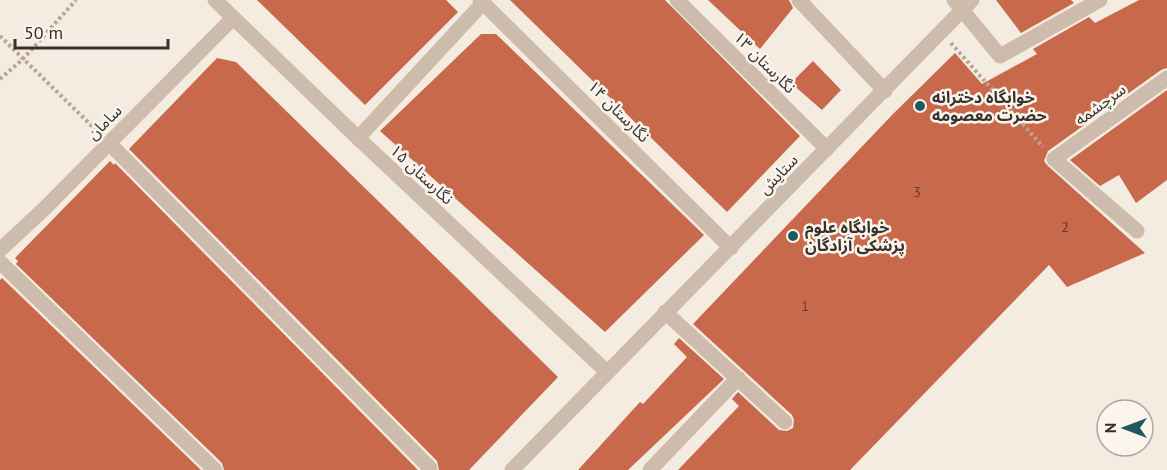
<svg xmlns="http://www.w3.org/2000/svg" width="1167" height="470" viewBox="0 0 1167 470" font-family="'PT Sans','Noto Sans Arabic',sans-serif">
  <rect width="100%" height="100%" fill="#f4ebe1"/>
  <!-- building -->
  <g fill="#c8694b">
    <path d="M 257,0 L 446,0 L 458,12 L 365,105 Z"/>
    <path d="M 510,0 L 665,0 L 800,136 L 727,212 Z"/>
    <path d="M 708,0 L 789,0 L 793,8 L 760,49 Z"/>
    <path d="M 996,0 L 1071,0 L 1074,3 L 1021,33 Z"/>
    <path d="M 1139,0 L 1167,0 L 1167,68 L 1161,70 L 1048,151 L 1044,161 L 1048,166 L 1145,253 L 1067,287 L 1049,265 L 850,470 L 678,470 L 739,406 L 732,399 L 738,392 L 779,430 L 787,431 L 793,428 L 794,420 L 792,415 L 693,324 L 893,114 L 955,53 L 982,84 L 1037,54 L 1033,49 L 1089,17 L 1095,23 Z"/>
    <path d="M 481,34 L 496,34 L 704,235 L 605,332 L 380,131 Z"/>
    <path d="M 217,58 L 236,62 L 558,377 L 469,470 L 439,470 L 437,461 L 129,149 Z"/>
    <path d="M 813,61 L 841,90 L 822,110 L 791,83 Z"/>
    <path d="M 1167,90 L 1167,180 L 1136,203 L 1119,175 L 1100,186 L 1070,160 Z"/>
    <path d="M 110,161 L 114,165 L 115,163 L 418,470 L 224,470 L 222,463 L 16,264 L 18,261 L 15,258 Z"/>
    <path d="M 2,278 L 201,470 L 0,470 L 0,280 Z"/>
    <path d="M 679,338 L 724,379 L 628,470 L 578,470 L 640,402 L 643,404 L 687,357 L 674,344 Z"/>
  </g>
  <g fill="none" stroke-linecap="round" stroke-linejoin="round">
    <!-- path -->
    <g stroke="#b9a596" stroke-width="4" stroke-dasharray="3 3" stroke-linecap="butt">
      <path d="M 0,36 L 98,132"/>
      <path d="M 951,43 L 1043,147"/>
      <path d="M 0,79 L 23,59 L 76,0"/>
    </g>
    <!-- street -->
    <g stroke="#cdbbac" stroke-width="15">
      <path d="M 215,0 L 358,138 L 607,372"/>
      <path d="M 480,0 L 731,248"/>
      <path d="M 677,0 L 827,149"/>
      <path d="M 799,0 L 885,91"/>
      <path d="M 954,0 L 1000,56 L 1100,0"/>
      <path d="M 358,138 L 483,3"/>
      <path d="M 109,143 L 430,468"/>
      <path d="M 1137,231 L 1054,159 L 1167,78"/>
      <path d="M 0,250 L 45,208 L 233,18"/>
      <path d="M 0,262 L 215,470"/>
      <path d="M 665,312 L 785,422"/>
      <path d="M 512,470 L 972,0"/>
      <path d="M 650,470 L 738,378"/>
    </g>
  </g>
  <!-- markers -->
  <g fill="#1f5a5e" stroke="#fbf5ee" stroke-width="2">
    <circle cx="920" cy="106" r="6"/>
    <circle cx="793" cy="236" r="6"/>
  </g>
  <g text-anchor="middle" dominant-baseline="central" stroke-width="5" stroke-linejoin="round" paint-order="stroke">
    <!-- number labels -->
    <g font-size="14" fill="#5e3e33">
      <text x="917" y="192">3</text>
      <text x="1065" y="227">2</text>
      <text x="805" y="306">1</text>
    </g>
    <!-- street labels -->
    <g font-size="16" fill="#3b302b" stroke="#fbf5ee">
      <text transform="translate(765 62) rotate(45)">نگارستان ۱۳</text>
      <text transform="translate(1100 104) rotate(-36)">سرچشمه</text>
      <text transform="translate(619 111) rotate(45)">نگارستان ۱۴</text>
      <text transform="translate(104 122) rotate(-45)">سامان</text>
      <text transform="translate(422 174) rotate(43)">نگارستان ۱۵</text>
      <text transform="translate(778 174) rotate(-46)">ستایش</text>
    </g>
    <!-- poi labels -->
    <g font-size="16" font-weight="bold" fill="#3b302b" stroke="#fbf5ee" text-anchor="start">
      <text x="932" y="97">خوابگاه دخترانه<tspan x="932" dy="18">حضرت معصومه</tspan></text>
      <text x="805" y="227">خوابگاه علوم<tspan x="805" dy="18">پزشکی آزادگان</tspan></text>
    </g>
  </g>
  <!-- north arrow -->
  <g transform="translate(1125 428) rotate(270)"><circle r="28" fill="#fbf5ee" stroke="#aea6a0" stroke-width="1.5"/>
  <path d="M0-4.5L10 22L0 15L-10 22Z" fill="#1f5a5e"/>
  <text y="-9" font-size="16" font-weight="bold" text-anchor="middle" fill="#3b302b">N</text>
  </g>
  <!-- scale -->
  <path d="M15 39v9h153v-9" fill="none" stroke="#3b302b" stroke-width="3"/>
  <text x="24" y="39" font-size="18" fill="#3b302b" stroke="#fbf5ee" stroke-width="4.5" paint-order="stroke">50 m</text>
</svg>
